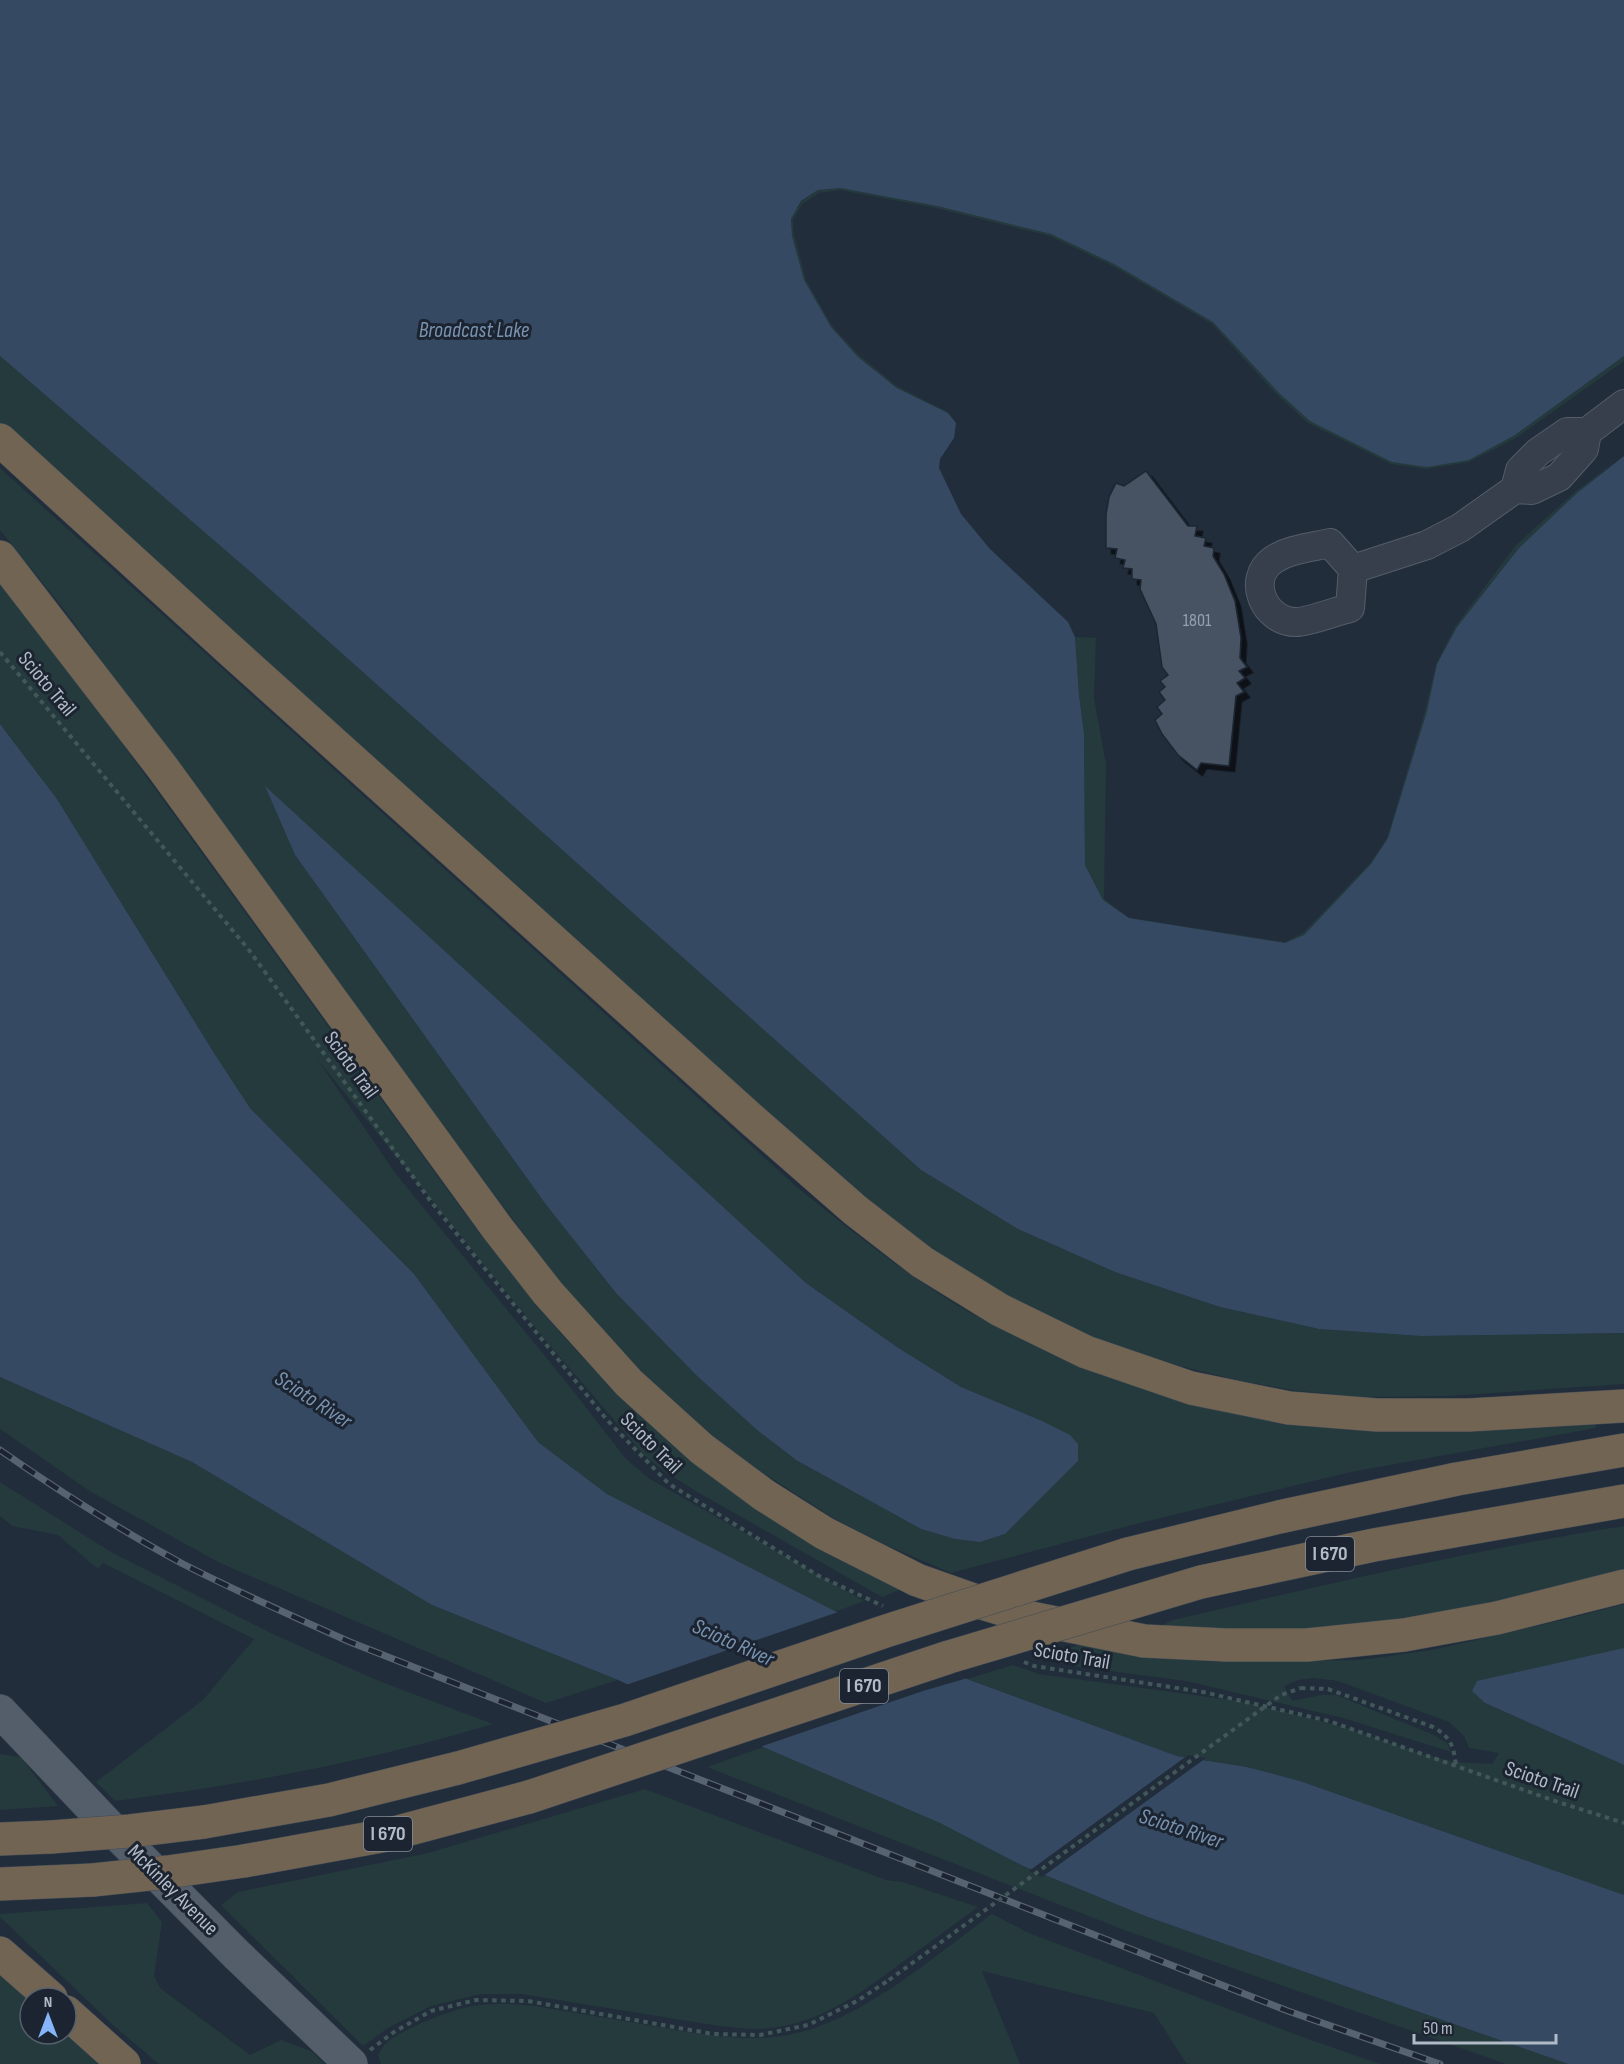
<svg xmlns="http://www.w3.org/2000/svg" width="1624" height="2064" viewBox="0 0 1624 2064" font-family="'Sofia Sans Condensed',sans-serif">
  <defs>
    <filter id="shadow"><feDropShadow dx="5.5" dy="5.5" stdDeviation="0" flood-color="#0009"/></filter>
  </defs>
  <rect width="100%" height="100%" fill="#222d3b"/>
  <!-- green -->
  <g fill="#243a3c" fill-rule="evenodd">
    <path d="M 840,188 L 937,206 L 1051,234 L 1114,264 L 1213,322 L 1278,392 L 1469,460 L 1515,435 L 1624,356 L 1624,361 L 1516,438 L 1469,462 L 1426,469 L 1391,464 L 1308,423 L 1276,394 L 1212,324 L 1113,266 L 1050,236 L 936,208 L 840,190 L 819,193 L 802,204 L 793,220 L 794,235 L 806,280 L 832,326 L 859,355 L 897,386 L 948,412 L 956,423 L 954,438 L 956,423 L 948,413 L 898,388 L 858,357 L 831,327 L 804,280 L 792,236 L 791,219 L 801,202 L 818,190 Z"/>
    <path d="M 0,356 L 253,574 L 921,1170 L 1018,1229 L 1115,1272 L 1220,1307 L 1319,1329 L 1421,1336 L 1624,1333 L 1624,1384 L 1448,1396 L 1365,1397 L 1298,1391 L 1237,1380 L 1180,1366 L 1104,1341 L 1036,1313 L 927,1248 L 840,1182 L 0,423 Z"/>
    <path d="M 1624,454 L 1577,493 L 1519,548 L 1457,627 L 1437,664 L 1427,711 L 1388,838 L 1371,864 L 1304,935 L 1285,943 L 1129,918 L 1103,900 L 1085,865 L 1084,734 L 1079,695 L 1075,637 L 1096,638 L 1094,698 L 1106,764 L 1104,899 L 1129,918 L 1285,942 L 1303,933 L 1370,863 L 1387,838 L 1425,711 L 1436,664 L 1456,625 L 1516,545 L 1575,492 Z"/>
    <path d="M 0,468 L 798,1188 C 853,1232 908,1277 969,1312 C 1016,1339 1066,1359 1115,1379 L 1595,1421 L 1596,1428 L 1351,1472 L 1136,1524 L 951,1573 L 886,1545 L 833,1518 L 765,1474 L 707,1433 L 660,1391 L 608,1338 L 559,1281 L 409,1080 L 66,612 L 0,530 ZM 266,788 L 806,1283 L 897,1347 L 961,1387 L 1040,1420 L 1078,1461 L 1005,1534 L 980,1542 L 955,1539 L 921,1529 L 796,1460 L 757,1430 L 696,1375 L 616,1293 L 547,1206 L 295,855 Z"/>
    <path d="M 0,583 L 67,668 L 463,1211 L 536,1305 L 581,1356 L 626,1401 L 904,1588 L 882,1597 L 699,1493 L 665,1472 L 645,1456 L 547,1342 L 317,1059 L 396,1174 L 567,1383 L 626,1459 L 650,1479 L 864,1601 L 835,1612 L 607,1494 L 538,1442 L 414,1274 L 250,1108 L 214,1053 L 57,799 L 0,724 Z"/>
    <path d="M 0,1377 L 192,1462 L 432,1605 L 618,1680 L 546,1703 L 220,1563 L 91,1492 L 0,1429 Z"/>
    <path d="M 0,1482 L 111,1552 L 275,1635 L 379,1681 L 493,1724 C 370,1761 243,1785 115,1801 L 96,1782 L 203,1700 L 254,1639 L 103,1563 L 98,1569 L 58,1535 L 12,1526 L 0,1516 Z"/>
    <path d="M 1624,1526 L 1624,1570 L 1482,1606 L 1356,1627 L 1256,1632 L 1161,1626 L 1173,1620 C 1323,1585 1472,1550 1624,1526 Z"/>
    <path d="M 1624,1604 L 1624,1648 L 1582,1659 L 1485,1703 L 1624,1765 L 1624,1895 L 1300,1781 L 1247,1767 L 1177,1756 L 967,1679 L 1013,1665 L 1039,1674 L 1246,1702 L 1347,1728 L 1426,1755 L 1455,1762 L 1492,1764 L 1499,1753 L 1469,1748 L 1464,1736 L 1449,1722 L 1338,1681 L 1313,1678 L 1298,1680 L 1284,1686 L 1292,1701 L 1321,1695 L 1336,1695 L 1434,1735 L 1447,1743 L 1451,1752 L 1343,1718 L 1186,1681 L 1079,1667 L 1033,1658 L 1083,1644 L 1132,1654 L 1215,1662 L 1360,1660 L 1432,1650 L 1567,1619 Z"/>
    <path d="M 763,1747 L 940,1823 L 1023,1866 L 1145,1916 L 1568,2064 L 1506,2064 L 1127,1931 L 707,1767 Z"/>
    <path d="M 0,1754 L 21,1757 L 58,1806 L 0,1810 Z"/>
    <path d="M 645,1789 L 886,1880 L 903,1882 L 978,1907 C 952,1926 926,1945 900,1964 C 862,1992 826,2019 779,2027 C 759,2031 739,2028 719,2026 L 521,1994 L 481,1994 L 431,2006 L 388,2028 L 363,2046 L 221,1905 L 238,1892 L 428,1853 Z"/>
    <path d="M 147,1903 L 162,1922 L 154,1976 L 160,1988 L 250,2055 L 281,2040 L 311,2051 L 325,2064 L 159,2064 L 113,2025 L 0,1917 L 0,1914 Z"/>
    <path d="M 992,1914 L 1029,1933 L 1297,2035 L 1380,2064 L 1190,2064 L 1186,2063 L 1154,2013 L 982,1971 L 1020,2064 L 381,2064 L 378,2055 C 380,2051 383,2046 386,2043 C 404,2028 456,2007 479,2005 C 498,2003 516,2004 535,2006 C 571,2012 607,2018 642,2024 C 700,2034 761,2048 817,2027 C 879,2005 940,1952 992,1914 Z"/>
    <path d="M 0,1972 L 30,1998 L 30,2034 L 66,2034 L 105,2064 L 0,2064 Z"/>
  </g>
  <!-- water -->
  <g fill="#354a62">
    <path d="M 0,0 L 1624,0 L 1624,356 L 1515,435 L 1469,460 L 1427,467 L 1392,462 L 1310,421 L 1278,392 L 1213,322 L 1114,264 L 1051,234 L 937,206 L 840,188 L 818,190 L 801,201 L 791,219 L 792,236 L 804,280 L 831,327 L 858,357 L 897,388 L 948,413 L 956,423 L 954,438 L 940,459 L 939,468 L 961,514 L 990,549 L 1068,622 L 1075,637 L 1079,695 L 1084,734 L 1085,865 L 1103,900 L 1129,918 L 1285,943 L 1304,935 L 1371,864 L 1388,838 L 1427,711 L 1437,664 L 1457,627 L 1519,548 L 1577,493 L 1624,456 L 1624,1333 L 1421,1336 L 1319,1329 L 1220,1307 L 1115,1272 L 1018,1229 L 921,1170 L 253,574 L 0,356 Z"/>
    <path d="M 0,724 L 57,799 L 214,1053 L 250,1108 L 414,1274 L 538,1442 L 607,1494 L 967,1679 L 1177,1756 L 1247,1767 L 1300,1781 L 1624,1895 L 1624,2064 L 1568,2064 L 1145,1916 L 1023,1866 L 940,1823 L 763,1747 L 618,1680 L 432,1605 L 192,1462 L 0,1377 Z"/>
    <path d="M 265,786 L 806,1283 L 897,1347 L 961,1387 L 1040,1420 L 1070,1435 L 1078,1444 L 1078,1461 L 1005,1534 L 980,1542 L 955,1539 L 921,1529 L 796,1460 L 757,1430 L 696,1375 L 616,1293 L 547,1206 L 295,855 Z"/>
    <path d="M 1624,1648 L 1624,1765 L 1485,1703 L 1472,1691 L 1477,1681 Z"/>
  </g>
  <!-- pier -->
  <g fill="#222d3b">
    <path d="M 841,1611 L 971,1677 L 923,1691 L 757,1748 L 623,1686 Z"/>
    <path d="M 1188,1755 L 1206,1758 L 1042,1877 L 1029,1871 Z"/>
  </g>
  <!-- building -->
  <path fill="#465362" stroke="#1d2632" stroke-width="1.5" filter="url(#shadow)" d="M 1146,471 L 1188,526 L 1197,526 L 1195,536 L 1206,538 L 1204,546 L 1214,548 L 1213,556 L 1224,574 L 1235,601 L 1241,638 L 1240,658 L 1247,667 L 1239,671 L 1245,678 L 1237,683 L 1244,692 L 1236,696 L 1229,766 L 1201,763 L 1197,770 L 1178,755 L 1162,734 L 1155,720 L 1162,714 L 1157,707 L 1165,700 L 1159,692 L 1165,687 L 1160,681 L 1168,675 L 1162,667 L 1156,624 L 1140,589 L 1141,580 L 1132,579 L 1132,569 L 1123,568 L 1125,560 L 1115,558 L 1117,549 L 1106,548 L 1106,514 L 1109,497 L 1116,483 L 1124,486 Z"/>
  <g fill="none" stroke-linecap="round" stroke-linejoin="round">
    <defs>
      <g id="minor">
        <path d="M 1515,489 L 1532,490 L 1559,477 L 1584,449 L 1587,432"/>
        <path d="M 1330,543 L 1353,569 L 1350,608 C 1336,611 1309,622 1296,622 C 1264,622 1246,579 1273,560 C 1289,549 1313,547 1330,543 Z"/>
        <path d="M 1353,569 L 1427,545 L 1460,528 L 1515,489 L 1520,470 L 1538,452 L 1567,432 L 1587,432 L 1624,404"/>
      </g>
      <path id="major" d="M 0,1711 L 109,1826 L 236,1954 L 351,2064"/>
      <g id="highway">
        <path d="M 0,440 L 230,650 L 751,1119 L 855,1210 L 922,1262 L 1000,1310 L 1086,1352 L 1191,1388 L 1289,1408 L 1377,1415 L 1469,1415 L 1624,1406"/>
        <path d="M 0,557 L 162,767 L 498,1229 L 548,1293 L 629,1383 L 702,1449 L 764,1495 L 824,1533 L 917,1580 L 982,1603 L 1031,1618 L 1144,1641 L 1226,1645 L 1307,1645 L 1404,1635 L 1497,1618 L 1624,1586"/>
        <path d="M 1128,1554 L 1279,1517 L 1457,1479 L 1624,1450"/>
        <path d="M 1201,1582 L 1374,1545 L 1624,1501"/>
        <path d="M 204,1822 L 329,1800 L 458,1768"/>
        <path d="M 0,1839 L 51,1837"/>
        <path d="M 244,1861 L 387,1835 L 529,1797"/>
        <path d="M 0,1884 L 93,1880"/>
        <path d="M 0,1953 L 51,1998"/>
        <path d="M 66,2012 L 124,2064"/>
      </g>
    </defs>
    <!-- minor casing -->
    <use href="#minor" stroke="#545d69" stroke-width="30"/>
    <!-- major casing -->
    <use href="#major" stroke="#3f4854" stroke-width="34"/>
    <!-- highway casing -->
    <use href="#highway" stroke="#414a56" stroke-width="34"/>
    <!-- path -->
    <g stroke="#425759" stroke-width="4" stroke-dasharray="4.5 4.5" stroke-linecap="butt">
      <path d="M 0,652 L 249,950 L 432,1203 L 607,1420 L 669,1484 L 819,1576 L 883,1606"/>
      <path d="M 1024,1662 L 1034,1666 L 1203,1692 L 1329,1721 L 1558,1802 L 1624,1823"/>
      <path d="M 1301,1688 L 1328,1689 L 1433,1727 C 1451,1738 1453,1744 1456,1765"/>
      <path d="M 370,2050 L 394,2032 L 431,2011 L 476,2000 L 528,2001 L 713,2034 L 760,2035 L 808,2025 L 857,2001 L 889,1980"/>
    </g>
    <!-- minor -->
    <use href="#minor" stroke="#363f4b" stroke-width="28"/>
    <!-- major -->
    <use href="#major" stroke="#545e6b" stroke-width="33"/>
    <!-- highway -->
    <use href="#highway" stroke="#716453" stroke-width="33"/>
    <defs>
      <path id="rail" d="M 0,1450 C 59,1491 120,1530 183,1564 C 238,1592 294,1617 350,1642 L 1288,2011 L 1440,2064"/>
    </defs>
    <!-- rail casing -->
    <use href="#rail" stroke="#586372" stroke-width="7"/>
    <!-- rail -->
    <use href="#rail" stroke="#1b2430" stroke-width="4.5" stroke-dasharray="14" stroke-linecap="butt"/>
    <defs>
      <g id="highway-bridge">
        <path d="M 458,1768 L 625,1720 L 886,1631 L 1128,1554"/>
        <path d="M 529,1797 L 949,1657 L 1201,1582"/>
        <path d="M 51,1837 L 130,1831 L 204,1822"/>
        <path d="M 93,1880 L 168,1872 L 244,1861"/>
      </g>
    </defs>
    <!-- highway-bridge casing -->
    <use href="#highway-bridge" stroke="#414a56" stroke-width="34" stroke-linecap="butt"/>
    <!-- path-bridge -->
    <path stroke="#425759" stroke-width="4" stroke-dasharray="4.5 4.5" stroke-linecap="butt" d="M 889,1980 L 1281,1695 L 1301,1688"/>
    <!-- highway-bridge -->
    <use href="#highway-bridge" stroke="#716453" stroke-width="33"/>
  </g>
  <g text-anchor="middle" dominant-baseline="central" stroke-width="6" stroke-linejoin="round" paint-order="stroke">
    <!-- number labels -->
    <g font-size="18" fill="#96a0ae">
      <text x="1197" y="620">1801</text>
    </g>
    <!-- shield labels -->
    <g fill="#1b2430" stroke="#848d9a" stroke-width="1.5">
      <rect x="1306" y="1537" width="48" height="34" rx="4.5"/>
      <rect x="840" y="1669" width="48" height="34" rx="4.5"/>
      <rect x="364" y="1817" width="48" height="34" rx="4.5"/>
    </g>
    <g font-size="20" font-weight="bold" fill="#b1bac7">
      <text x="1330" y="1554">I 670</text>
      <text x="864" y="1686">I 670</text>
      <text x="388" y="1834">I 670</text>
    </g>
    <!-- street labels -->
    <g font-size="21" fill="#b1bac7" stroke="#1b2430">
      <text transform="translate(47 684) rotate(50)">Scioto Trail</text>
      <text transform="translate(351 1065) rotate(54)">Scioto Trail</text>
      <text transform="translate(651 1443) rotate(45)">Scioto Trail</text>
      <text transform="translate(1072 1656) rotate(10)">Scioto Trail</text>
      <text transform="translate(1542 1780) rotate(19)">Scioto Trail</text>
      <text transform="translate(173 1890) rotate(45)">McKinley Avenue</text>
    </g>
    <!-- water labels -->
    <g font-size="22" font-style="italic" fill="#7992af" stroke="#1b2430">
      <text x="474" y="330">Broadcast Lake</text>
      <text transform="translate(313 1400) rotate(33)">Scioto River</text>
      <text transform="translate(733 1643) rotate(24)">Scioto River</text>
      <text transform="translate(1181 1829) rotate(18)">Scioto River</text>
    </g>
  </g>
  <!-- north arrow -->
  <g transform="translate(48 2016)"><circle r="28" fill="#1b2430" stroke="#57606c" stroke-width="1.5"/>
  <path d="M0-4.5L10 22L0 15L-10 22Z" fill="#85b5f8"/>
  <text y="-9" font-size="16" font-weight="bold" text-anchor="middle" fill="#b1bac7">N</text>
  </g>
  <!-- scale -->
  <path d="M1414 2034v9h142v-9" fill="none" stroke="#b1bac7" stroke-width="3"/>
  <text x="1423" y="2034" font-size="18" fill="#b1bac7" stroke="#1b2430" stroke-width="4.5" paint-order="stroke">50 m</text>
</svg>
